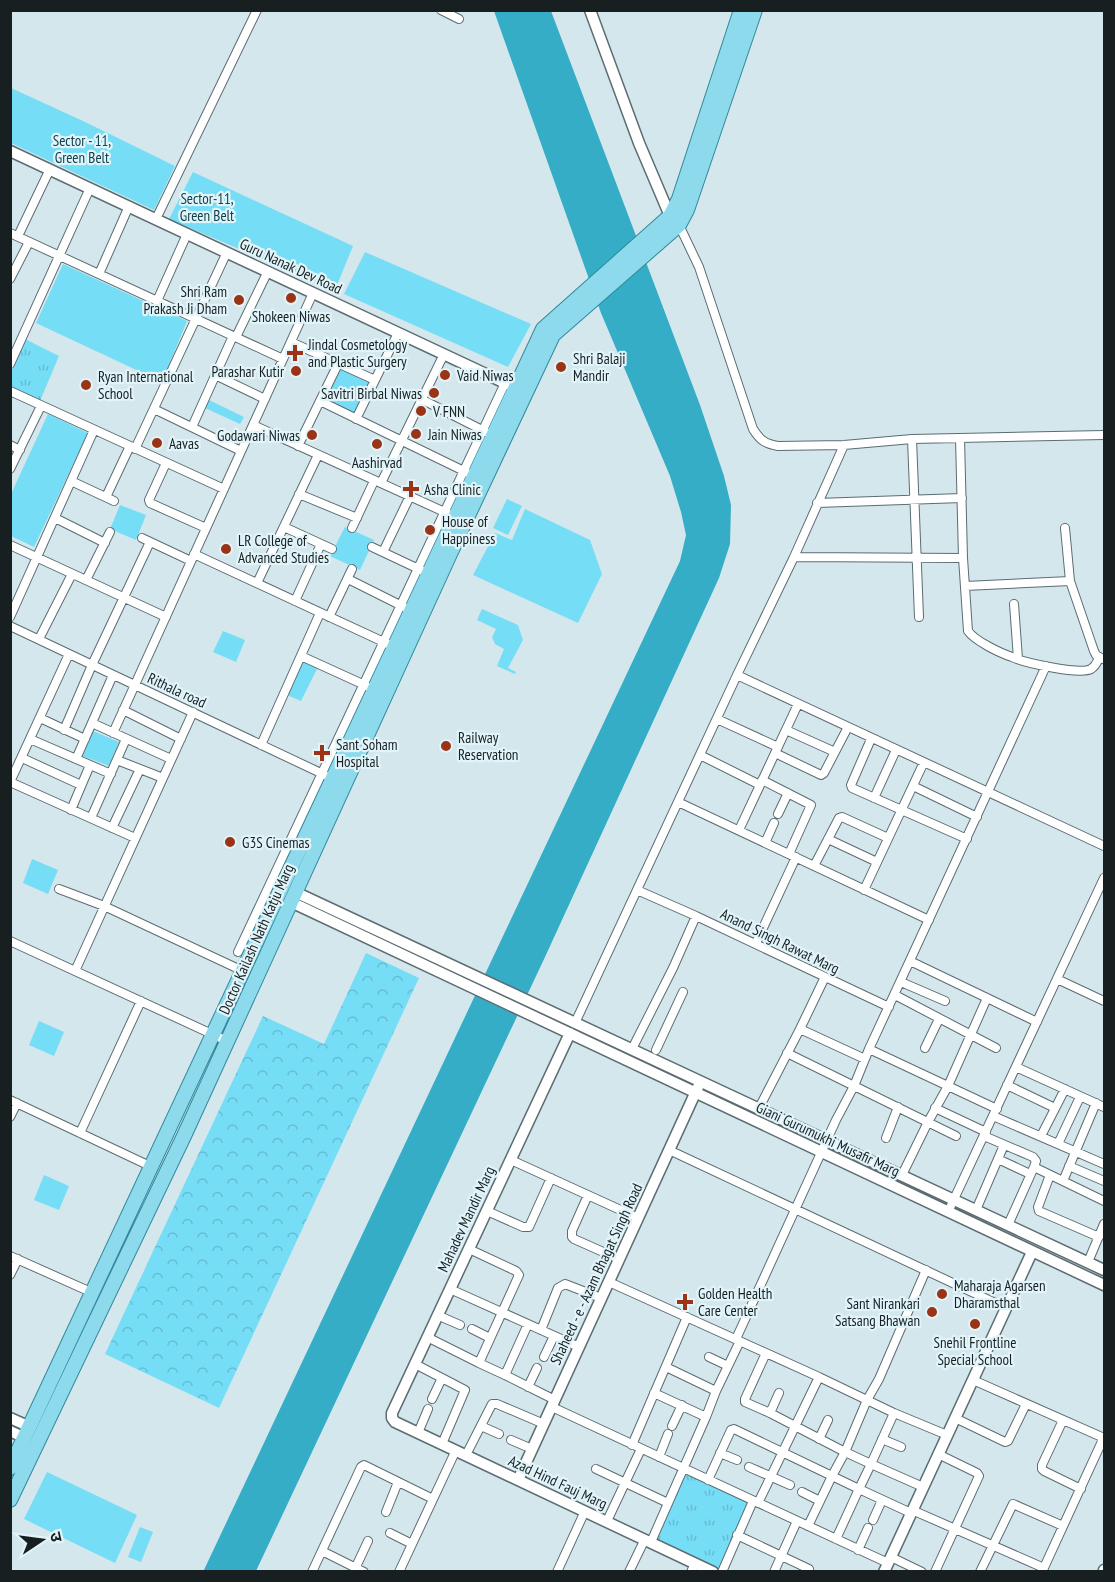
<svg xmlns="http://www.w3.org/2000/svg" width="1115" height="1582" viewBox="0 0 1115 1582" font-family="'PT Sans Narrow','Noto Sans Devanagari',sans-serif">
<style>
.grass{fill:url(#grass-tufts)}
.forest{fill:url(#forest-crowns)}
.park{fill:#76ddf6}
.water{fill:#36adc7}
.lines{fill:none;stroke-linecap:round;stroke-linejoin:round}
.minor-casing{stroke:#5c6c71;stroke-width:10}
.tertiary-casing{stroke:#5c6c71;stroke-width:13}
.primary-casing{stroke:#32889c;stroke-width:16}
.minor{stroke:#fff;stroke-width:8}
.tertiary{stroke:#fff;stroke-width:10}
.primary{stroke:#8cdaeb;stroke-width:14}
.poi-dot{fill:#9b3316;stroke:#e1f4f9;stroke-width:2}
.labels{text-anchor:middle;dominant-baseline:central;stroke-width:4.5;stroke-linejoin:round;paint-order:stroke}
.park-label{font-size:15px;fill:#0f424d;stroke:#e1f4f9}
.street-label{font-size:15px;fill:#181f21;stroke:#e1f4f9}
.poi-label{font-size:15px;fill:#181f21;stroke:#e1f4f9;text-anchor:start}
</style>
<defs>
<pattern id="grass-tufts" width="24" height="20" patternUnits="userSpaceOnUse" patternTransform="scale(1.5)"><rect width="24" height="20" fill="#76ddf6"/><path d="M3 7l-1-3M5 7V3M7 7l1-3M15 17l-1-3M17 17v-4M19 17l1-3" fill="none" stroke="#65bdd3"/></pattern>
<pattern id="forest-crowns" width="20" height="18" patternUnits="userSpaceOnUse" patternTransform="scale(1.5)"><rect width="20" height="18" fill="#76ddf6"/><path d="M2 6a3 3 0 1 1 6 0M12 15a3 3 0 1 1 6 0" fill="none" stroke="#65bdd3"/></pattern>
</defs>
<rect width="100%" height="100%" fill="#d4e7ec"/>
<!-- grass -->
<path class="grass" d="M25,339L59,356L40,401L11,389V372Z
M686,1474L748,1502L719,1568L656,1540Z"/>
<!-- forest -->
<path class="forest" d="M366,953L419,978L219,1408L105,1354L263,1016L324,1044Z"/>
<!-- park -->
<path class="park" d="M11,88L83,121L175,166L154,210L11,143Z
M193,172L353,246L335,290L169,219Z
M365,252L531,324L508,367L344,294Z
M63,264L187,321L162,382L36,323Z
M338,367L371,381L356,415L323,401Z
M209,400L244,417L240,424L205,408Z
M48,414L88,433L34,547L11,536V494Z
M507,499L522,506L508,535L493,528Z
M120,505L146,515L136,540L110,529Z
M525,509L590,540L602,574L578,623L473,575L495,533L512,540Z
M345,527L374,540L360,570L330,556Z
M482,609L518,625L523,640L508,668L516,672L515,674L497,666L504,649L495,644L492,637L496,629L477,620Z
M223,631L245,640L236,662L213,652Z
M304,660L318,667L301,701L287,695Z
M93,731L119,742L109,766L83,756Z
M32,859L58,870L48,894L23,883Z
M39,1021L64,1032L54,1056L29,1045Z
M44,1175L69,1186L59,1210L34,1200Z
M47,1472L137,1515L115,1563L24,1519Z
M140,1527L153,1532L141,1562L128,1557Z"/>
<!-- water -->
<path class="water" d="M494,11H551L700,405L724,476L731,505L730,544L719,578L545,957L256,1571L203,1572L680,561L686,535L681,512L670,476L601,313Z"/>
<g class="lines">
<defs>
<path id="minor" d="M441,10L459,19
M156,219L257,10
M679,225L699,267L753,429C760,440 765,444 778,446L844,445L912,439L1104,435
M10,233L283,359
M18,236L50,169
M99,274L129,206
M10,279L29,242
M157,301L187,234
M236,337L268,271
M291,342L375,380
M10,364L90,188
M215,375L265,399
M10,391L224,489
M421,399L488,433
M320,401L468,473
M154,409L241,451
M356,419L398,333
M253,425L449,514
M192,427L233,336
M960,438L963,558L968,631C975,641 1000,653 1012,657C1025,663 1080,675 1091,669C1096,666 1097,662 1099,658
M912,439L919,617
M10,445L20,450
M298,446L338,364
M135,449L227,252
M166,463L149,500L150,503L206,528
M10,469L41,406
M71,481L114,501
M381,483L444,354
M299,494L357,518
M106,497L130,446
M817,503L962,498
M55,518L105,543
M284,527L332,549
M352,528L374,481
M1065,528L1070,581
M142,538L191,561
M10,545L166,617
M372,547L423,571
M383,552L410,496
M194,554L388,644
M794,557L963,558
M348,579L404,607
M86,580L110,532
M257,583L318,455
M965,586L1070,581L1094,651L1096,655L1103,659
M295,601L321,544
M1014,604L1018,659
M10,617L94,430
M329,617L352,569
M10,626L325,775
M39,639L72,574
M301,656L369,687
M737,675L1104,846
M123,710L181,739
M40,718L85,739
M717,719L778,747
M92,723L171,759
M64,730L92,665L150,542
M786,730L835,752
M113,733L313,293
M30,739L111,774
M871,739L851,785L852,788L967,839
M261,745L320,613
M775,753L821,775L824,773L848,727
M700,755L760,785
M22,758L81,785
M76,759L113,675
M117,760L163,778
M762,780L811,805L789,854
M10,782L69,654
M10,782L135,838
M913,786L977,817
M874,798L896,750
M678,802L929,920
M71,810L90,765
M778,814L788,793
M91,818L126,739
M112,828L140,769
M739,830L798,704
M828,839L877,862
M765,843L774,823
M814,866L839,818L842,817L888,838
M59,889L104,906L243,971
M637,890L696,916
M864,890L924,762
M10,941L227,1041
M756,943L796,857
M238,952L505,383
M910,961L1037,1022
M75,971L193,712
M1057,979L1104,1001
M901,982L945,1001
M895,995L996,1048
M575,1023L737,675L794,557L844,445
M800,1029L865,1059
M925,1048L939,1019
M632,1049L673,968L696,916L889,1007
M869,1049L997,1109
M656,1050L683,992
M787,1053L956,1136
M1016,1067L1104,1107
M1007,1085L1055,1108
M10,1100L152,1167
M759,1108L800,1029L825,977
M935,1108L986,1132
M993,1116L1104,1164
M10,1117L17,1103
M80,1133L141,1001
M984,1136L1033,1157L1036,1161L1034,1167
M1041,1136L1065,1089
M886,1138L898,1107
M1058,1144L1080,1097
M669,1150L1006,1308
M998,1159L1030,1174
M511,1160L638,1218
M1069,1166L1104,1181
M902,1175L928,1122L948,1086L987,998
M1050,1175L1038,1207L1039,1211L1099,1237
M1063,1181L1096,1103
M588,1195L572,1231V1237L574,1239L619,1259
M976,1210L1004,1145
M487,1211L523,1227H529L551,1178
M948,1212L1104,878
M1008,1225L1034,1167L1104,1201
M10,1256L93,1293
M1088,1262L1104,1224
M10,1275L18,1259
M609,1282L819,1377L894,1413L947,1435
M450,1289L579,1347
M437,1315L460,1325
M528,1324L505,1375L555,1400
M472,1329L490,1338
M541,1330L558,1288L565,1284L601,1298
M427,1337L479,1363L519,1275L516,1271L469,1249
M736,1339L836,1120L854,1086L869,1049L1046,666
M766,1353L745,1399V1402L770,1413L845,1452L867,1400L879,1379L926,1270
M544,1357L554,1336
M709,1357L728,1366
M479,1363L505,1375
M415,1364L465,1390L442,1444
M666,1367L716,1391L740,1341
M973,1380L1104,1438
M528,1387L537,1368
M432,1399L442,1378
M552,1407L888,1563
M770,1413L779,1393
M894,1413L871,1464L923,1487
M706,1417L716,1391
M955,1418L1005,1442L1008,1441L1026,1404
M1063,1420L1042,1465V1469L1044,1471L1081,1489
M481,1426L499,1434
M672,1426L682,1405
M418,1433L428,1409
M819,1439L828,1420
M882,1439L901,1447
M511,1440L532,1449
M632,1445L687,1317
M845,1452L871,1464L859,1489L832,1476Z
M720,1453L737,1460
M466,1455L492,1404H497L544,1424
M659,1457L668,1434
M749,1467L790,1485
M596,1469L668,1503
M708,1480L731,1430L734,1429L832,1476L808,1526
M802,1492L820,1501
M758,1503L819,1377
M912,1510L1044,1568
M386,1512L398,1482
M873,1520L882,1500
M607,1521L641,1449
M390,1533L412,1544
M737,1535L809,1569
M836,1539L859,1489L911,1513
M651,1542L706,1417L654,1393
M858,1550L868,1528
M322,1551L364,1572
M891,1557L922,1572
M354,1571L368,1541
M312,1572L361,1467L364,1465L433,1499
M399,1572L456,1450
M557,1572L585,1511
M629,1572L645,1539
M691,1572L695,1563
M722,1572L753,1501
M774,1572L797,1521
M935,1572L979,1476L977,1473L938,1454
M980,1572L1013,1504L1063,1526
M1042,1572L1104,1437"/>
<path id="tertiary" d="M590,10L639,143L670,216L673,219
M10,151L520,390
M295,892L1104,1270
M291,902L1104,1285
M570,1033L392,1413V1418L395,1422L713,1572
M10,1418L30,1427
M10,1431L25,1438
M518,1480L698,1087
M884,1572L1032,1252
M1104,1572V1570"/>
<path id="primary" d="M10,1468L543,329L670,216L679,199L741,10
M10,1500L184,1136L449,556L553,335L679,225L687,210L755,10"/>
</defs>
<!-- minor casing -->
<use href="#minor" class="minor-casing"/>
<!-- tertiary casing -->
<use href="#tertiary" class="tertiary-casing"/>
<!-- primary casing -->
<use href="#primary" class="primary-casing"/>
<!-- minor -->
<use href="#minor" class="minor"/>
<!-- tertiary -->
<use href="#tertiary" class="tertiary"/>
<!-- primary -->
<use href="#primary" class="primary"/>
</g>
<!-- markers -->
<g class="poi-dot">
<circle cx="291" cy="298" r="6"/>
<circle cx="239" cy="300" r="6"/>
<path d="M292 344h6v6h6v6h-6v6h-6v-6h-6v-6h6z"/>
<circle cx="561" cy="367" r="6"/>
<circle cx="296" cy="371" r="6"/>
<circle cx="445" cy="375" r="6"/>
<circle cx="86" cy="385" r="6"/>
<circle cx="434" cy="393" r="6"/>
<circle cx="421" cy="411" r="6"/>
<circle cx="416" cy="434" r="6"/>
<circle cx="312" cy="435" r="6"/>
<circle cx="157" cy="443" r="6"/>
<circle cx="377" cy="444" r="6"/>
<path d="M408 480h6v6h6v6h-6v6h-6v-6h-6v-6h6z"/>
<circle cx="430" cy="530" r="6"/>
<circle cx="226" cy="549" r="6"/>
<circle cx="446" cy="746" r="6"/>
<path d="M319 744h6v6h6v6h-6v6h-6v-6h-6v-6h6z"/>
<circle cx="230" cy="842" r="6"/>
<circle cx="942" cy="1294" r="6"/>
<path d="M682 1293h6v6h6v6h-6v6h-6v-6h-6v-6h6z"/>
<circle cx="932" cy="1312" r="6"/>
<circle cx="975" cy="1324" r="6"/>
</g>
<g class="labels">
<!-- park labels -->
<g class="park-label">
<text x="82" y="140">Sector - 11,<tspan x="82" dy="17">Green Belt</tspan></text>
<text x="207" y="198">Sector-11,<tspan x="207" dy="17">Green Belt</tspan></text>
</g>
<!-- street labels -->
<g class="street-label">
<text transform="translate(291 266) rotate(25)">Guru Nanak Dev Road</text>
<text transform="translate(177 690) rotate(25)">Rithala road</text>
<text transform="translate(256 939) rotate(-66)">Doctor Kailash Nath Katju Marg</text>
<text transform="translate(780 941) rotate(26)">Anand Singh Rawat Marg</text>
<text transform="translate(828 1139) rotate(25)">Giani Gurumukhi Musafir Marg</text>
<text transform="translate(466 1219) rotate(-65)">Mahadev Mandir Marg</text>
<text transform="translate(596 1274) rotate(-65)">Shaheed - e - Azam Bhagat Singh Road</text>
<text transform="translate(558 1482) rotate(25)">Azad Hind Fauj Marg</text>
</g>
<!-- poi labels -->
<g class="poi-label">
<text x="227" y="291" text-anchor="end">Shri Ram<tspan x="227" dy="17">Prakash Ji Dham</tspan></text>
<text x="291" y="316" text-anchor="middle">Shokeen Niwas</text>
<text x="308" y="344">Jindal Cosmetology<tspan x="308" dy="17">and Plastic Surgery</tspan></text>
<text x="573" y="358">Shri Balaji<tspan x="573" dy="17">Mandir</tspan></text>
<text x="284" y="371" text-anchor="end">Parashar Kutir</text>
<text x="457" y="375">Vaid Niwas</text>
<text x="98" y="376">Ryan International<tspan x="98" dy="17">School</tspan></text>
<text x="422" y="393" text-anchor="end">Savitri Birbal Niwas</text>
<text x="433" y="411">V FNN</text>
<text x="428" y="434">Jain Niwas</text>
<text x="300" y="435" text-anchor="end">Godawari Niwas</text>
<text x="169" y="443">Aavas</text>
<text x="377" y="462" text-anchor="middle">Aashirvad</text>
<text x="424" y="489">Asha Clinic</text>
<text x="442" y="521">House of<tspan x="442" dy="17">Happiness</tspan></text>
<text x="238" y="540">LR College of<tspan x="238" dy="17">Advanced Studies</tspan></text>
<text x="458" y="737">Railway<tspan x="458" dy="17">Reservation</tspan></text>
<text x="336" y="744">Sant Soham<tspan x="336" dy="17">Hospital</tspan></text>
<text x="242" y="842">G3S Cinemas</text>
<text x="954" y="1285">Maharaja Agarsen<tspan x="954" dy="17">Dharamsthal</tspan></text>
<text x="698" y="1293">Golden Health<tspan x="698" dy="17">Care Center</tspan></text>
<text x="920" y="1303" text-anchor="end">Sant Nirankari<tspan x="920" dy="17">Satsang Bhawan</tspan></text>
<text x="975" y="1342" text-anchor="middle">Snehil Frontline<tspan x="975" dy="17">Special School</tspan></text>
</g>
</g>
<!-- border -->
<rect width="1115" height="1582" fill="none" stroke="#181f21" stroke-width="24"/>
<!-- north arrow -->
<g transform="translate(42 1540) rotate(77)" stroke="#e1f4f9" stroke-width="4.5" paint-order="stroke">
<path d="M0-4.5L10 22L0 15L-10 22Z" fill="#181f21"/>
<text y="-9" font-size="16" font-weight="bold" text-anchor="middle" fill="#181f21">उ</text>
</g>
</svg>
